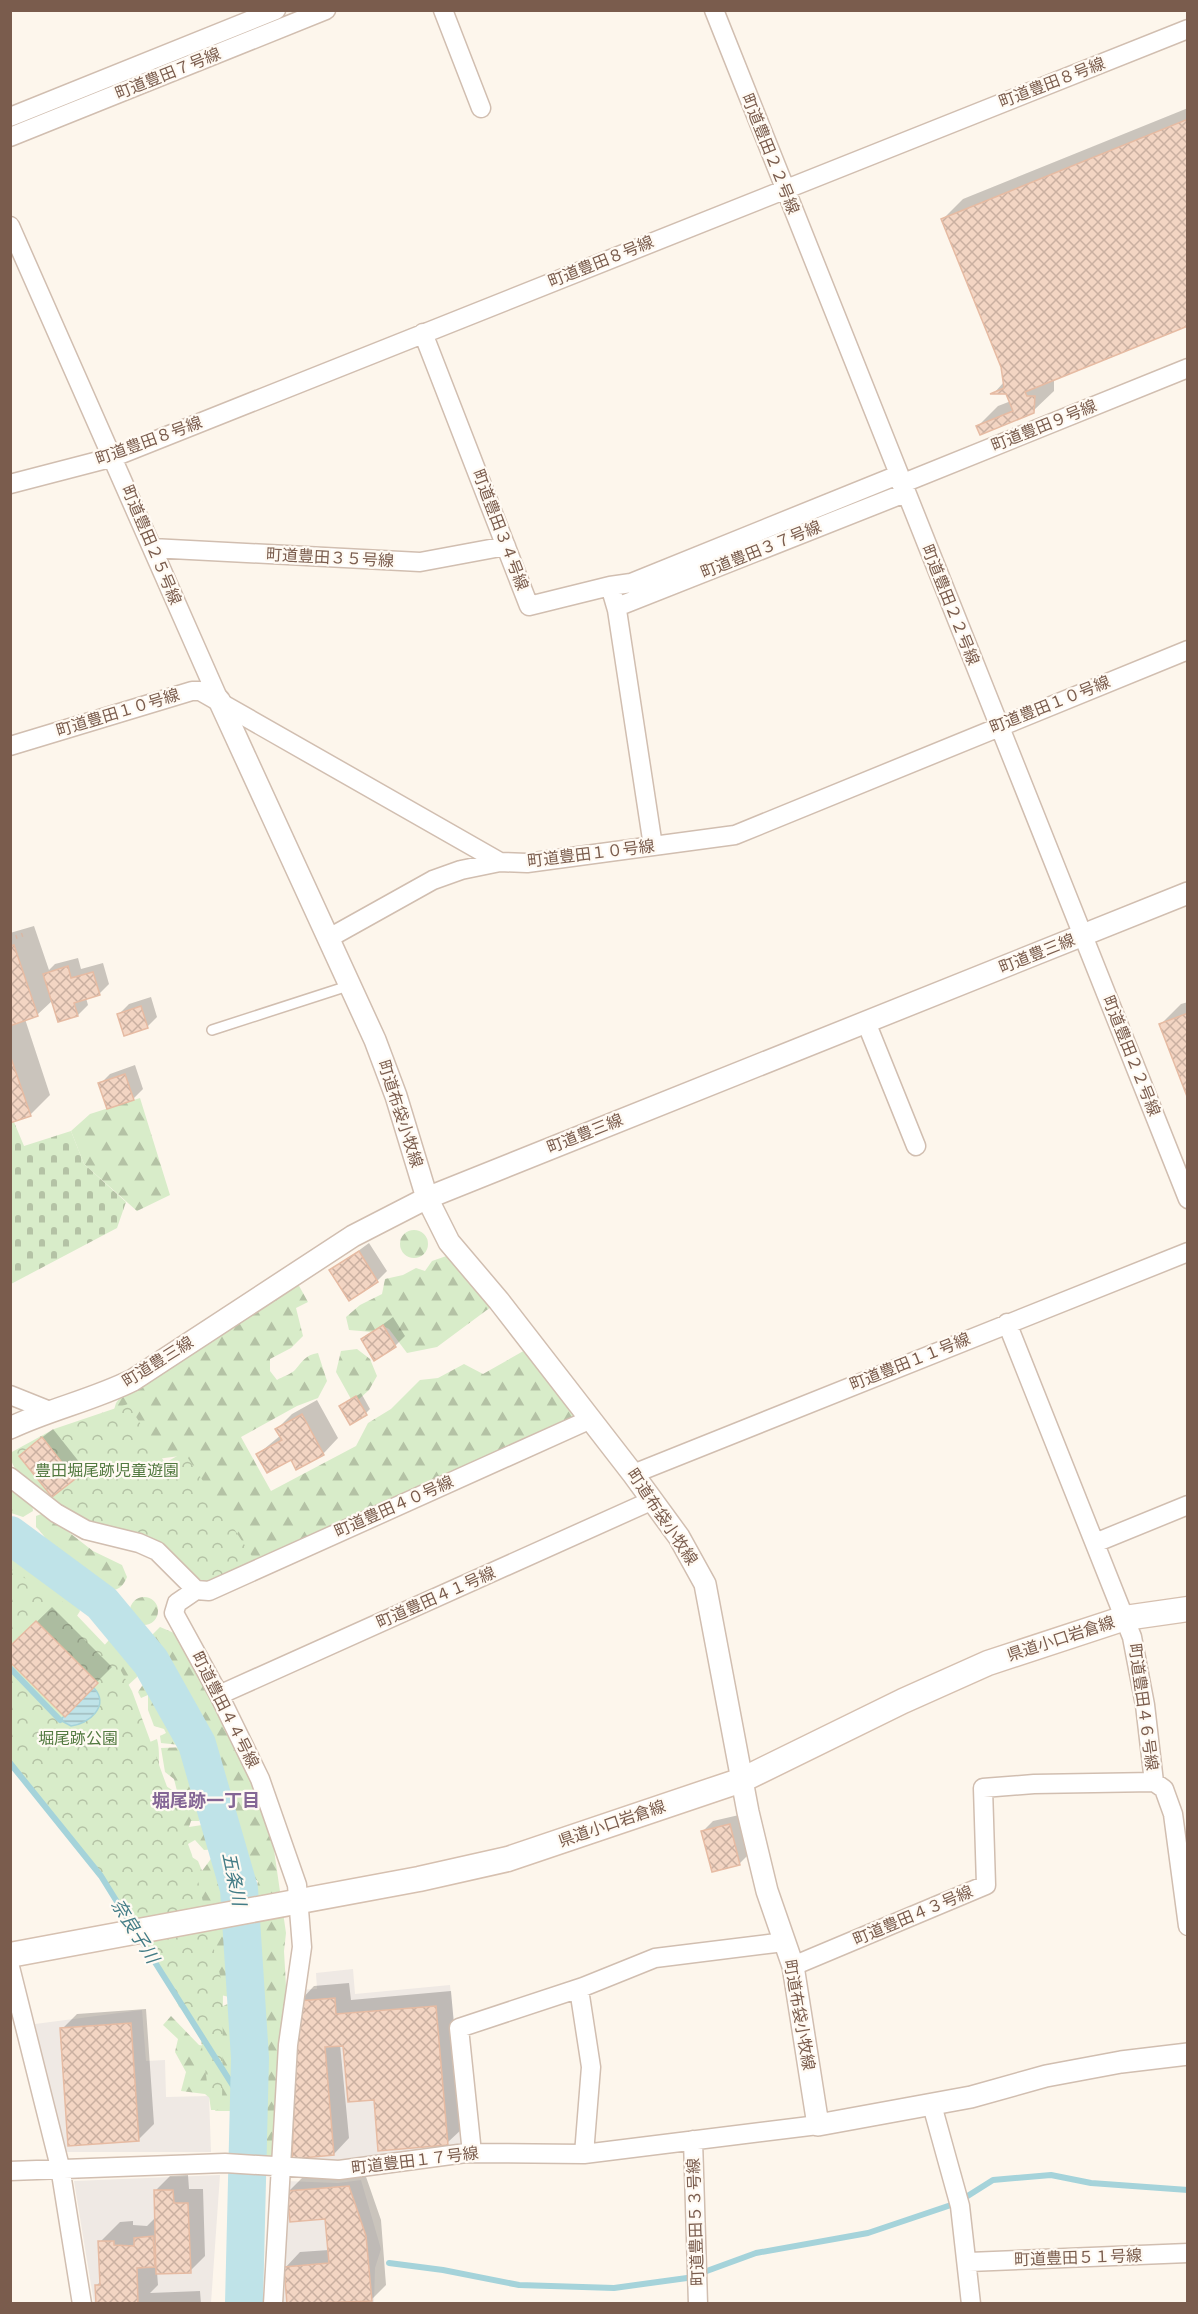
<svg xmlns="http://www.w3.org/2000/svg" width="1198" height="2314" viewBox="0 0 1198 2314" font-family="'Varela Round','Noto Sans JP',sans-serif">
<style>
.industrial{fill:#efe9e4}
.forest{fill:url(#forest-firs)}
.cemetery{fill:url(#cemetery-stones)}
.park{fill:url(#park-crowns)}
.water{fill:url(#water-rules);stroke:#a5d3da;stroke-width:1.5}
.shadow{fill:#0003}
.lines{fill:none;stroke-linecap:round;stroke-linejoin:round}
.stream{stroke:#a5d3da;stroke-width:6}
.river{stroke:#bfe3e8;stroke-width:38}
.building{fill:url(#building-cross-hatch);stroke:#e6bba3;stroke-width:1.5}
.service-casing{stroke:#d1beb0;stroke-width:12}
.minor-casing{stroke:#d1beb0;stroke-width:21}
.tertiary-casing{stroke:#d1beb0;stroke-width:24}
.secondary-casing{stroke:#d6c0b0;stroke-width:27}
.path{stroke:#d9b8a5;stroke-width:4;stroke-dasharray:1.5 4.5;stroke-linecap:butt}
.service{stroke:#fff;stroke-width:9}
.minor{stroke:#fff;stroke-width:18}
.tertiary{stroke:#fff;stroke-width:21}
.secondary{stroke:#fff;stroke-width:24}
.labels{text-anchor:middle;dominant-baseline:central;stroke-width:4.5;stroke-linejoin:round;paint-order:stroke}
.street-label{font-size:16px;fill:#7a5c4d;stroke:#fffaf3}
.park-label{font-size:16px;fill:#537a41;stroke:#fffaf3}
.neighbourhood-label{font-size:18px;font-weight:bold;fill:#846695;stroke:#fffaf3}
.water-label{font-size:18px;font-style:italic;fill:#437c86;stroke:#fffaf3}
</style>
<defs>
<pattern id="forest-firs" width="22" height="20" patternUnits="userSpaceOnUse" patternTransform="scale(1.5)"><rect width="22" height="20" fill="#d8ecc9"/><path d="M5 1l3.5 6h-7zM16 11l3.5 6h-7z" fill="#b4c2a5"/></pattern>
<pattern id="cemetery-stones" width="16" height="16" patternUnits="userSpaceOnUse" patternTransform="scale(1.5)"><rect width="16" height="16" fill="#d8ecc9"/><path d="M2 7V4a2 2 0 0 1 4 0v3zM10 15v-3a2 2 0 0 1 4 0v3z" fill="#b4c2a5"/></pattern>
<pattern id="park-crowns" width="20" height="18" patternUnits="userSpaceOnUse" patternTransform="scale(1.5)"><rect width="20" height="18" fill="#d8ecc9"/><path d="M2 6a3 3 0 1 1 6 0M12 15a3 3 0 1 1 6 0" fill="none" stroke="#b4c2a5"/></pattern>
<pattern id="water-rules" width="6" height="5" patternUnits="userSpaceOnUse" patternTransform="scale(1.5)"><rect width="6" height="5" fill="#bfe3e8"/><path d="M0 2.5h6" fill="none" stroke="#a0bbbe"/></pattern>
<pattern id="building-cross-hatch" width="8" height="8" patternUnits="userSpaceOnUse" patternTransform="scale(1.5)"><rect width="8" height="8" fill="#f3d5c3"/><path d="M0 0l8 8M0 8l8-8" fill="none" stroke="#cab0a1"/></pattern>
</defs>
<rect width="100%" height="100%" fill="#fdf6ec"/>
<!-- industrial -->
<path class="industrial" d="M353,1969L355,1994L450,1985L468,2145L343,2163L288,2161L296,1990L317,1989L316,1973Z
M142,2010L146,2061L165,2060L166,2097L209,2096L211,2152H64L35,2024Z
M220,2175L211,2303H94L74,2181Z
M361,2180L381,2249L375,2268L374,2303L280,2304L286,2181L338,2183Z"/>
<!-- forest -->
<path class="forest" d="M140,1098L170,1195L137,1211L84,1164L71,1131L90,1114Z
M400 1244a14 14 0 1 1 28 0a14 14 0 1 1-28 0Z
M458,1252L499,1301L437,1347L407,1353L389,1329L383,1326L372,1332L349,1330L346,1317L360,1305L382,1294L385,1279L403,1275L416,1268L425,1271L432,1261Z
M293,1275L308,1302L296,1308L303,1336L291,1348L270,1359V1371L277,1380C282,1377 291,1374 295,1370C303,1361 305,1355 318,1353L327,1381L318,1398L297,1406L241,1437L271,1491L356,1446L368,1423L391,1409L420,1380L438,1378L464,1364L483,1374L534,1345L591,1419L251,1572L180,1456L149,1460L111,1420L116,1403L133,1380Z
M357,1349L370,1359L377,1376L369,1390L358,1400L356,1396L351,1399L336,1372L341,1351Z
M10,1486L32,1502L33,1511L23,1517L11,1513Z
M44,1513L93,1551L122,1565L127,1577C113,1611 83,1568 69,1557H60C49,1547 46,1536 36,1527V1516Z
M10,1547L22,1557L32,1558L53,1572L56,1583L72,1588L80,1611L72,1624L11,1585Z
M130 1611a14 14 0 1 1 28 0a14 14 0 1 1-28 0Z
M160,1627L186,1638L262,1800L266,1825L273,1843L286,1933L284,1951L286,1986L273,2157L263,2159L249,2150L252,2133L243,2113L253,2084L246,2063L244,2037L253,2011L252,1955L260,1939L250,1916L258,1881L250,1876L239,1854L245,1848L221,1804L220,1788L213,1785L207,1749L200,1739L196,1716L186,1713L187,1698C173,1691 169,1680 171,1665L163,1667L149,1646L152,1635Z
M115,1633L136,1650L147,1652L156,1663L155,1674L166,1680L173,1731L183,1732L180,1745L161,1743L160,1736L166,1733L164,1729L154,1726L148,1710V1695L141,1698L138,1692L144,1683L151,1684V1676L141,1670L137,1677L125,1688L102,1648Z
M157,1739C161,1754 157,1766 160,1782L172,1790L169,1801L181,1807L174,1779L165,1772L161,1748L188,1747L199,1768L211,1810L203,1811L199,1821H191L189,1827L202,1825L210,1815L224,1821L227,1829L221,1836L218,1849L204,1850L195,1840L181,1848L138,1747Z
M181,1850L198,1861L202,1871L213,1856L223,1854C233,1876 241,1890 224,1911L194,1904Z
M193,1923L238,1925C248,1954 250,1970 233,1998L213,1993L198,2018L179,2007L166,1977Z
M232,2002L241,2019L243,2058L238,2063L245,2079L237,2111H215L218,2105L205,2094L181,2091L186,2072L175,2052L178,2039L163,2025L171,2016L199,2045L214,2048L212,2011Z"/>
<!-- cemetery -->
<path class="cemetery" d="M14,1122L24,1146L71,1131L84,1164L126,1202L117,1228L11,1284L10,1123Z"/>
<!-- park -->
<path class="park" d="M128,1404L165,1463L184,1452L255,1561C244,1566 219,1582 209,1582C189,1581 176,1551 160,1542C136,1528 109,1531 85,1521C60,1510 11,1482 10,1453L54,1429Z
M10,1569L66,1604L109,1649L132,1691L192,1855L223,1988L222,2110H211L200,2033L101,1876L11,1763Z"/>
<!-- water -->
<path class="water" d="M94,1688C110,1706 89,1724 71,1726L60,1720Z"/>
<!-- shadow -->
<path class="shadow" d="M1188,108V324L1054,379V391L1033,411L978,426L998,406L1011,401L1007,393H994L1004,382L1003,367L943,219L963,199Z
M34,926L49,970L55,964L78,958L81,969L103,963L109,984L99,994L86,998L88,1005L78,1015L59,1020L53,1000L37,1015L25,1019L50,1095L30,1115L10,1121V933Z
M151,997L157,1017L147,1027L119,1014L129,1004Z
M1188,1002V1095L1161,1024L1181,1004Z
M135,1065L143,1089L133,1099L100,1084L110,1074Z
M369,1243L387,1271L377,1281L331,1271Z
M393,1317L405,1336L395,1346L363,1339Z
M361,1393L370,1409L366,1413L340,1407Z
M317,1400L338,1438L323,1454L292,1458L258,1454L281,1435L277,1429L292,1414Z
M53,1429L84,1468L52,1495L31,1446Z
M52,1607L112,1667L65,1714L10,1648Z
M739,1815L749,1854L739,1864L703,1831L713,1821Z
M349,1983L351,2000L451,1991L463,2128L447,2143L375,2098L345,2044H340L349,2138L334,2154L299,2002L314,1986Z
M146,2009L154,2124L138,2140L62,2029L77,2014Z
M364,2171L381,2220L386,2285L371,2300L341,2304H288L285,2268L300,2252L329,2250L326,2218L289,2191L304,2176Z
M188,2175L189,2189H203L205,2256L190,2271L157,2272L158,2285L150,2293L200,2291L201,2304H97L96,2286L101,2281L100,2242L120,2222L133,2221V2225L147,2226L156,2217L155,2191L170,2176Z"/>
<g class="lines">
<!-- stream -->
<path class="stream" d="M10,1668L60,1720
M10,1763L101,1876L132,1926
M139,1937L247,2108
M966,2197L993,2180L1051,2175L1091,2183L1188,2190
M389,2263L443,2270L519,2285L614,2288L687,2278
M704,2272L756,2253L868,2233L951,2205"/>
<!-- river -->
<path class="river" d="M10,1535L102,1603L151,1662L197,1744L239,1889L250,2058L244,2304"/>
</g>
<!-- building -->
<path class="building" d="M1188,119V326L1025,392L1027,396H1035L1034,413L980,435L976,426L1013,411L1006,394H990L1004,388L1001,367L941,219Z
M14,945L38,1016L10,1026V946Z
M68,966L71,978L93,972L100,995L74,1003L78,1016L58,1022L43,974Z
M141,1006L148,1028L124,1036L117,1014Z
M1188,1013V1099L1159,1024Z
M10,1055L31,1116L10,1123Z
M125,1074L134,1100L107,1109L98,1083Z
M359,1251L378,1282L349,1301L329,1270Z
M383,1325L396,1347L374,1361L361,1339Z
M356,1396L367,1415L350,1425L339,1406Z
M302,1414L324,1455L296,1470L291,1460L267,1473L256,1454L282,1440L275,1429Z
M42,1437L75,1479L52,1497L19,1456Z
M36,1621L98,1683L65,1717L10,1662V1646Z
M730,1824L740,1865L712,1872L701,1831Z
M335,1998L336,2014L436,2006L448,2145L378,2151L374,2100L348,2102L343,2046L325,2047L334,2155L292,2159L298,2001Z
M131,2023L139,2141L68,2146L60,2028Z
M349,2186L366,2236L372,2301L287,2304L284,2267L329,2263L325,2219L290,2222L287,2191Z
M154,2190H173L174,2203H188L191,2273L156,2274Z
M153,2236L155,2267L137,2268L138,2304H96L95,2285H100L98,2241H114V2245L134,2246V2238Z"/>
<g class="lines">
<defs>
<path id="service" d="M212,1030L351,985"/>
<path id="minor" d="M443,10L481,108
M714,10L1188,1199
M10,117L276,10
M10,137L326,10
M10,226L219,700
M423,333L529,606L610,586L617,610L653,846
M10,484L114,457L1188,29
M901,484L1188,368
M152,548L420,562L506,546
M610,586L631,583L898,475
M617,607L905,493
M10,746L192,691H200L500,862L527,863L735,835L1188,650
M329,938L433,880L461,870L500,862
M866,1022L916,1146
M1007,1323L1132,1637L1145,1705L1154,1782L1164,1789L1173,1814L1188,1926
M10,1395L50,1411
M633,1474L1188,1252
M10,1477L56,1513L86,1530L139,1543L157,1551L196,1590L177,1603L174,1613L219,1695L260,1779L297,1885L302,1947L288,2045L273,2304
M1095,1543L1188,1505
M196,1590L209,1591L591,1419
M219,1695L653,1500
M793,1966L986,1885L983,1788L1034,1784L1154,1782
M10,1967L60,2167L82,2304
M579,1989L591,2067L584,2154
M932,2105L960,2206L971,2304
M693,2140L698,2304
M472,2153L459,2028L583,1987L655,1958L784,1942
M10,2171L225,2163L339,2170L466,2153L584,2154L818,2125
M969,2262L1188,2253"/>
<path id="tertiary" d="M219,700L375,1040L396,1096L427,1198L449,1242L499,1301L633,1474L679,1537L705,1584L748,1812L767,1891L793,1966L818,2125L971,2097L1046,2076L1121,2062L1188,2054
M10,1428C50,1409 93,1400 133,1380L353,1236L427,1198L1188,893"/>
<path id="secondary" d="M10,1955L419,1879L508,1859L742,1780L903,1701L988,1663L1125,1618L1188,1609"/>
</defs>
<!-- service casing -->
<use href="#service" class="service-casing"/>
<!-- minor casing -->
<use href="#minor" class="minor-casing"/>
<!-- tertiary casing -->
<use href="#tertiary" class="tertiary-casing"/>
<!-- secondary casing -->
<use href="#secondary" class="secondary-casing"/>
<!-- path -->
<path class="path" d="M10,939L25,934"/>
<!-- service -->
<use href="#service" class="service"/>
<!-- minor -->
<use href="#minor" class="minor"/>
<!-- tertiary -->
<use href="#tertiary" class="tertiary"/>
<!-- secondary -->
<use href="#secondary" class="secondary"/>
</g>
<g class="labels">
<!-- street labels -->
<g class="street-label">
<text transform="translate(168 74) rotate(-22)">町道豊田７号線</text>
<text transform="translate(1052 83) rotate(-21)">町道豊田８号線</text>
<text transform="translate(770 154) rotate(68)">町道豊田２２号線</text>
<text transform="translate(601 262) rotate(-22)">町道豊田８号線</text>
<text transform="translate(1044 426) rotate(-22)">町道豊田９号線</text>
<text transform="translate(149 441) rotate(-20)">町道豊田８号線</text>
<text transform="translate(500 530) rotate(69)">町道豊田３４号線</text>
<text transform="translate(151 545) rotate(67)">町道豊田２５号線</text>
<text transform="translate(761 550) rotate(-22)">町道豊田３７号線</text>
<text transform="translate(330 558) rotate(3)">町道豊田３５号線</text>
<text transform="translate(950 605) rotate(68)">町道豊田２２号線</text>
<text transform="translate(1050 705) rotate(-22)">町道豊田１０号線</text>
<text transform="translate(118 713) rotate(-17)">町道豊田１０号線</text>
<text transform="translate(591 854) rotate(-7)">町道豊田１０号線</text>
<text transform="translate(1037 954) rotate(-22)">町道豊三線</text>
<text transform="translate(1131 1056) rotate(68)">町道豊田２２号線</text>
<text transform="translate(400 1114) rotate(72)">町道布袋小牧線</text>
<text transform="translate(585 1134) rotate(-22)">町道豊三線</text>
<text transform="translate(158 1362) rotate(-32)">町道豊三線</text>
<text transform="translate(910 1362) rotate(-22)">町道豊田１１号線</text>
<text transform="translate(394 1507) rotate(-24)">町道豊田４０号線</text>
<text transform="translate(662 1517) rotate(56)">町道布袋小牧線</text>
<text transform="translate(436 1598) rotate(-24)">町道豊田４１号線</text>
<text transform="translate(1061 1639) rotate(-18)">県道小口岩倉線</text>
<text transform="translate(1143 1707) rotate(82)">町道豊田４６号線</text>
<text transform="translate(225 1710) rotate(63)">町道豊田４４号線</text>
<text transform="translate(612 1824) rotate(-19)">県道小口岩倉線</text>
<text transform="translate(913 1916) rotate(-23)">町道豊田４３号線</text>
<text transform="translate(799 2015) rotate(80)">町道布袋小牧線</text>
<text transform="translate(415 2161) rotate(-7)">町道豊田１７号線</text>
<text transform="translate(696 2222) rotate(-92)">町道豊田５３号線</text>
<text transform="translate(1078 2258) rotate(-2)">町道豊田５１号線</text>
</g>
<!-- park labels -->
<g class="park-label">
<text x="107" y="1471">豊田堀尾跡児童遊園</text>
<text x="78" y="1739">堀尾跡公園</text>
</g>
<!-- neighbourhood labels -->
<g class="neighbourhood-label">
<text x="206" y="1801">堀尾跡一丁目</text>
</g>
<!-- water labels -->
<g class="water-label">
<text transform="translate(234 1879) rotate(78)">五条川</text>
<text transform="translate(135 1931) rotate(58)">奈良子川</text>
</g>
</g>
<!-- border -->
<rect width="1198" height="2314" fill="none" stroke="#7a5c4d" stroke-width="24"/>
</svg>
